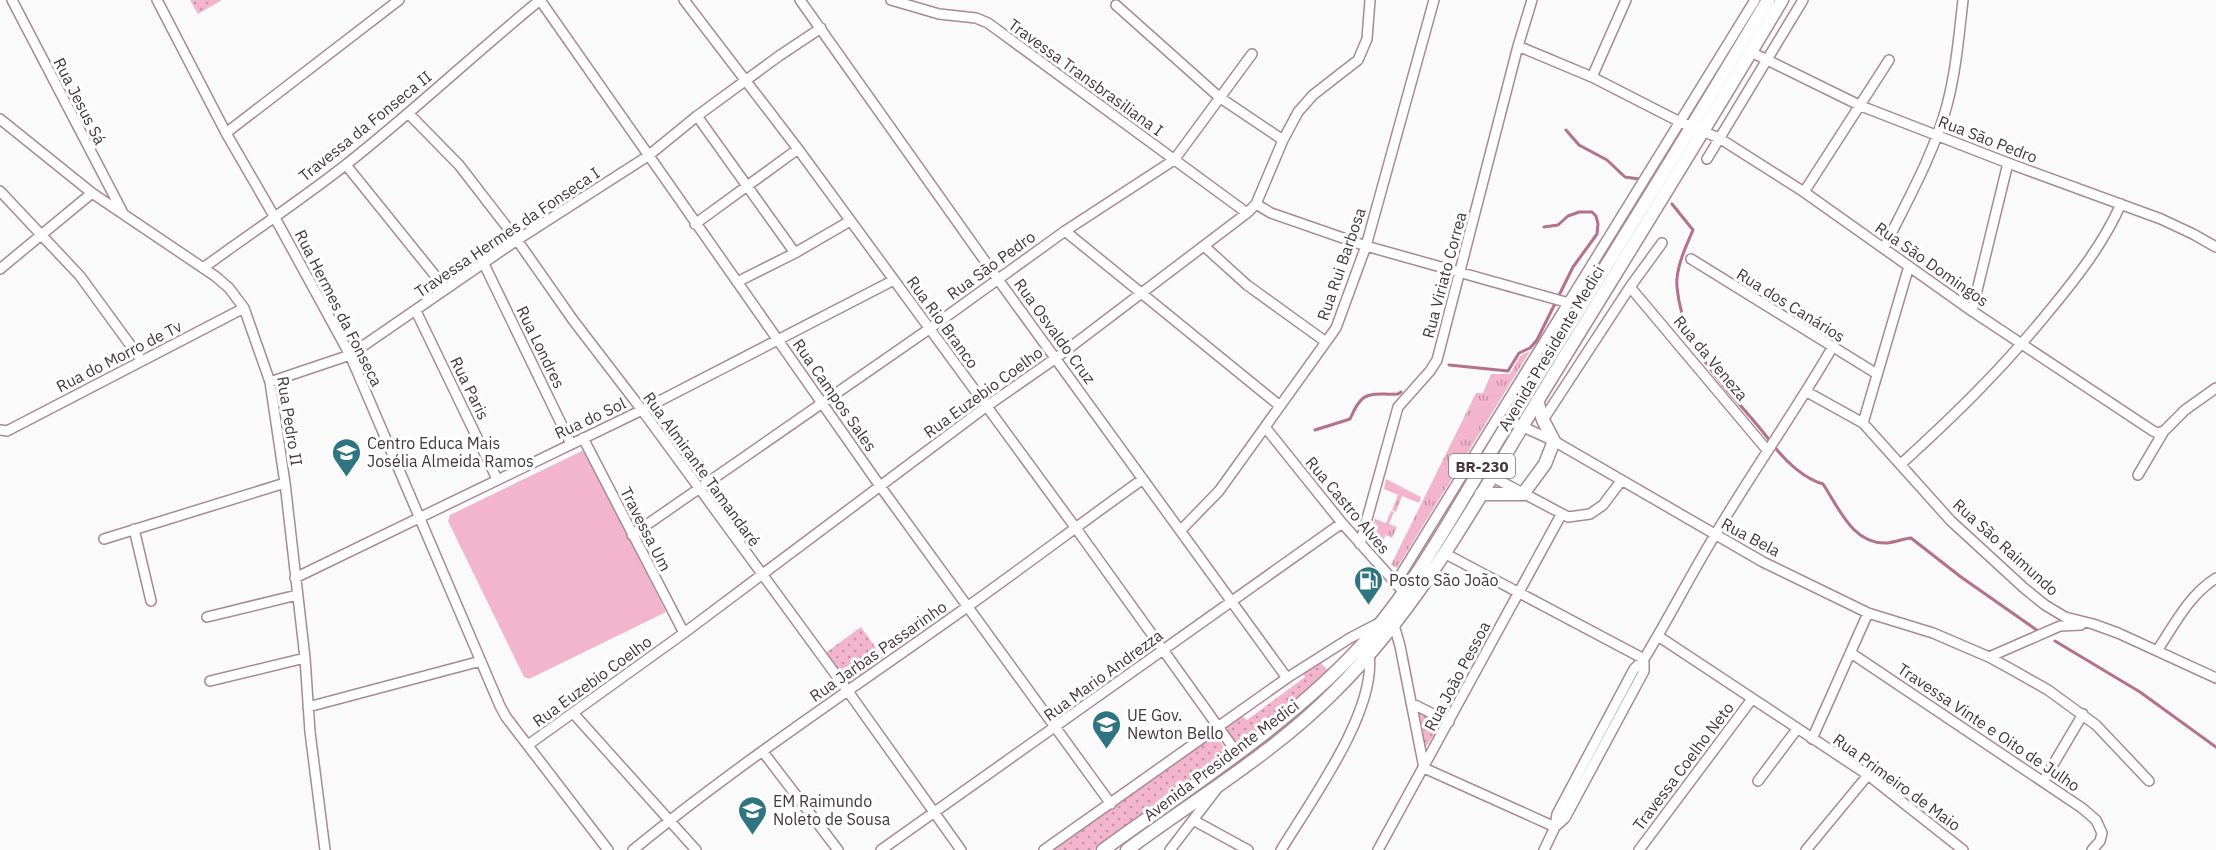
<svg xmlns="http://www.w3.org/2000/svg" width="2216" height="850" viewBox="0 0 2216 850" font-family="'IBM Plex Sans',sans-serif">
<style>
.grass{fill:url(#grass-tufts)}
.park{fill:url(#park-dots)}
.pitch{fill:#f2b5cb}
.lines{fill:none;stroke-linecap:round;stroke-linejoin:round}
.stream{stroke:#b4718b;stroke-width:3}
.minor-casing{stroke:#a98995;stroke-width:12}
.major-casing{stroke:#a98995;stroke-width:15}
.minor{stroke:#fff;stroke-width:9}
.major{stroke:#fff;stroke-width:12}
.labels{text-anchor:middle;dominant-baseline:central;stroke-width:6;stroke-linejoin:round;paint-order:stroke}
.shield{fill:#fff;stroke:#7d7376;stroke-width:1.5}
.shield-label{font-size:15px;font-weight:bold;fill:#45373c}
.street-label{font-size:16px;fill:#45373c;stroke:#fff}
.poi-label{font-size:16px;fill:#45373c;stroke:#fff;text-anchor:start}
</style>
<defs>
<pattern id="grass-tufts" width="24" height="20" patternUnits="userSpaceOnUse" patternTransform="scale(1.5)"><rect width="24" height="20" fill="#f2b5cb"/><path d="M3 7l-1-3M5 7V3M7 7l1-3M15 17l-1-3M17 17v-4M19 17l1-3" fill="none" stroke="#c694a6"/></pattern>
<pattern id="park-dots" width="8" height="8" patternUnits="userSpaceOnUse" patternTransform="scale(1.5)"><rect width="8" height="8" fill="#f2b5cb"/><path d="M2 2h.1M6 6h.1" fill="none" stroke="#c694a6" stroke-width="1.8" stroke-linecap="round"/></pattern>
</defs>
<rect width="100%" height="100%" fill="#fafafa"/>
<!-- grass -->
<path class="grass" d="M1530,351L1397,568L1391,565L1476,393H1483L1491,374H1510L1520,356Z
M1386,479L1421,497L1419,503L1402,496L1396,512L1392,510L1398,495L1384,489Z
M1391,511L1394,512L1389,524L1397,527L1392,538L1386,535L1382,543L1374,538L1370,540L1375,519L1386,523Z"/>
<!-- park -->
<path class="park" d="M190,0H222L198,14Z
M861,627L883,658L847,685L824,654Z
M1319,661L1330,672L1244,744L1239,745L1225,728L1242,716L1247,720L1305,677L1303,674Z
M1417,711L1442,724L1424,749Z
M1216,735L1228,754L1094,850H1052Z"/>
<!-- pitch -->
<path class="pitch" d="M584,450L666,612L529,679L524,677L448,521L450,515Z"/>
<g class="lines">
<!-- stream -->
<path class="stream" d="M1566,130L1579,145L1607,160L1625,177L1639,179
M1672,204L1693,230C1686,246 1679,261 1677,278C1676,285 1678,294 1679,301C1689,359 1736,396 1770,441
M1449,365L1508,371L1519,353L1530,348L1537,340L1573,267L1597,234L1598,224L1596,216L1592,212H1579L1568,216L1558,225L1544,227
M1315,430L1350,419C1363,389 1368,395 1398,394L1401,392
M1774,446C1786,462 1805,479 1823,484C1839,508 1853,545 1887,543C1895,542 1903,539 1911,538L1961,577L2038,631
M2055,641L2140,692L2216,747"/>
<defs>
<path id="minor" d="M12,0L123,213
M157,0L226,133L274,216L350,355L500,706L506,717L608,850
M540,0L880,486L1111,804
M684,0L798,149L1075,527L1237,753
M800,0L997,278L1287,678
M891,0L939,14L976,18L988,23L1247,213
M1116,5L1219,97L1283,140
M1518,46L1592,77L1680,122L1719,138L1804,192L1972,311L2153,431L2158,433L2164,431
M1751,52L1861,106L2008,163L2161,219L2193,234L2216,247
M1592,77L1626,0
M409,114L459,165L517,240L573,320L642,410L847,690L961,850
M697,116L795,253
M0,119L92,193L215,276L229,288L244,308L270,382L285,483L305,658L310,732L325,850
M226,133L399,0
M1707,159L1803,0
M346,165L446,289
M0,191L80,276L142,361
M1804,192L1889,60
M1256,204L1271,213L1366,246L1569,303
M695,224L798,149
M1065,231L1280,406
M1204,246L1247,285L1326,342
M1884,248C1906,203 1934,154 1947,105C1956,71 1959,35 1963,0
M1691,259L1877,374
M484,264L571,444
M203,268C251,233 301,200 348,163C414,111 475,53 540,0
M0,269L92,193
M737,282L795,253L850,221
M1630,287L1767,450
M416,311L497,479
M1972,311L2008,163
M270,382L350,355L517,240L648,156L697,116L779,56L821,28
M1807,392L1863,423L1951,521L2024,588L2045,605L2065,617L2093,624L2118,633L2216,678
M1543,420L1630,287L1662,243
M1510,421L1554,441L1763,562L1868,613L1933,633L1989,657L2011,669L2048,690L2096,725L2149,781
M1863,423L1909,266
M1265,427L1342,523L1400,588
M0,430L7,431L244,308
M583,438L684,633
M1901,464C1956,414 2003,368 2050,310C2078,276 2103,244 2121,204
M1487,474L1568,517L1590,514L1603,505L1621,481
M2138,475L2164,431L2185,410L2216,388
M134,529L151,601
M1181,530L1219,491L1336,328L1366,246L1434,0
M632,535L929,329L1065,231L1174,160L1252,54
M104,539L285,483
M1360,544L1398,407L1430,371L1437,360L1518,46L1532,0
M1444,553L1644,659
M295,578L642,410L894,280
M1395,584L1755,0
M207,617L297,595
M1394,625L1400,646L1424,768L1555,827
M1658,636L1868,775L1963,850
M2157,651C2174,625 2189,595 2216,578
M1851,653L2082,808L2096,820L2102,833L2100,841L2092,850
M1989,657L2060,626L2081,625
M210,681L305,658
M1411,703L1449,722
M308,707L481,661
M573,713L696,850
M1812,739L1868,613
M528,745L684,633L987,406L1056,358L1247,213L1256,204L1283,140L1298,112L1313,95L1358,60L1367,39L1370,0
M763,752L838,850
M2044,780L2083,714
M1758,781L1797,729
M1193,820L1248,850
M1555,827L1565,818L1644,671V659
M633,850C739,763 855,687 967,607C1026,565 1084,521 1143,479
M881,850L1342,523
M1044,850L1287,678L1350,638L1377,624
M1170,850L1216,790
M1281,850C1310,802 1377,711 1369,655
M1378,850L1561,515
M1544,850L1555,827L1557,814L1634,669L1644,659C1669,618 1690,576 1715,535C1752,472 1795,412 1832,348
M1639,850L1752,699
M1806,850L1868,775"/>
<path id="major" d="M1481,494H1523L1545,464L1554,441L1543,420L1537,401
M1103,850C1191,786 1287,726 1361,646C1416,586 1458,505 1501,435C1591,291 1681,146 1768,0
M1127,850C1197,798 1274,753 1335,691C1423,604 1482,492 1546,387C1625,258 1705,130 1782,0"/>
</defs>
<!-- minor casing -->
<use href="#minor" class="minor-casing"/>
<!-- major casing -->
<use href="#major" class="major-casing"/>
<!-- minor -->
<use href="#minor" class="minor"/>
<!-- major -->
<use href="#major" class="major"/>
</g>
<!-- icons -->
<defs>
<symbol id="school-pin" viewBox="-11 -11 22 30"><path d="M0 17L-7.5 6A9.5 9.5 0 1 1 7.5 6Z" fill="#2e7481" stroke="#fff"/><path d="M0-5L7-2L0 1L-7-2ZM-4 1L0 2.5L4 1V4Q0 6-4 4Z" fill="#fff"/></symbol>
<symbol id="fuel-pin" viewBox="-11 -11 22 30"><path d="M0 17L-7.5 6A9.5 9.5 0 1 1 7.5 6Z" fill="#2e7481" stroke="#fff"/><path d="M-5.5-6h7V0h2V4h1.3V-2.5L3-4.5l.8-.8L6-3V5H2.5V1h-1V6h-7ZM-4.2-4.7v3.2H.2V-4.7Z" fill="#fff"/></symbol>
</defs>
<g fill-rule="evenodd">
<use href="#school-pin" x="330" y="436" width="33" height="45"/>
<use href="#fuel-pin" x="1352" y="564" width="33" height="45"/>
<use href="#school-pin" x="1090" y="708" width="33" height="45"/>
<use href="#school-pin" x="736" y="794" width="33" height="45"/>
</g>
<g class="labels">
<!-- shield labels -->
<rect class="shield" x="1449" y="454" width="66" height="24" rx="4.5"/>
<g class="shield-label">
<text x="1482" y="466">BR-230</text>
</g>
<!-- street labels -->
<g class="street-label">
<text transform="translate(1086 77) rotate(36)">Travessa Transbrasiliana I</text>
<text transform="translate(80 101) rotate(63)">Rua Jesus Sá</text>
<text transform="translate(365 126) rotate(-39)">Travessa da Fonseca II</text>
<text transform="translate(1988 139) rotate(21)">Rua São Pedro</text>
<text transform="translate(507 232) rotate(-34)">Travessa Hermes da Fonseca I</text>
<text transform="translate(1341 264) rotate(-71)">Rua Rui Barbosa</text>
<text transform="translate(1932 264) rotate(35)">Rua São Domingos</text>
<text transform="translate(991 265) rotate(-36)">Rua São Pedro</text>
<text transform="translate(1444 275) rotate(-75)">Rua Viriato Correa</text>
<text transform="translate(1791 305) rotate(32)">Rua dos Canários</text>
<text transform="translate(339 308) rotate(63)">Rua Hermes da Fonseca</text>
<text transform="translate(943 322) rotate(54)">Rua Rio Branco</text>
<text transform="translate(1055 331) rotate(54)">Rua Osvaldo Cruz</text>
<text transform="translate(541 347) rotate(64)">Rua Londres</text>
<text transform="translate(1551 348) rotate(-59)">Avenida Presidente Medici</text>
<text transform="translate(119 356) rotate(-27)">Rua do Morro de Tv</text>
<text transform="translate(1711 358) rotate(50)">Rua da Veneza</text>
<text transform="translate(470 388) rotate(64)">Rua Paris</text>
<text transform="translate(983 392) rotate(-36)">Rua Euzebio Coelho</text>
<text transform="translate(835 395) rotate(55)">Rua Campos Sales</text>
<text transform="translate(590 418) rotate(-25)">Rua do Sol</text>
<text transform="translate(290 421) rotate(81)">Rua Pedro II</text>
<text transform="translate(702 469) rotate(54)">Rua Almirante Tamandaré</text>
<text transform="translate(1348 505) rotate(50)">Rua Castro Alves</text>
<text transform="translate(646 529) rotate(63)">Travessa Um</text>
<text transform="translate(1751 537) rotate(28)">Rua Bela</text>
<text transform="translate(2006 547) rotate(42)">Rua São Raimundo</text>
<text transform="translate(878 651) rotate(-35)">Rua Jarbas Passarinho</text>
<text transform="translate(1103 675) rotate(-36)">Rua Mario Andrezza</text>
<text transform="translate(1457 676) rotate(-62)">Rua João Pessoa</text>
<text transform="translate(592 681) rotate(-36)">Rua Euzebio Coelho</text>
<text transform="translate(1989 727) rotate(34)">Travessa Vinte e Oito de Julho</text>
<text transform="translate(1221 760) rotate(-37)">Avenida Presidente Medici</text>
<text transform="translate(1683 766) rotate(-53)">Travessa Coelho Neto</text>
<text transform="translate(1897 782) rotate(36)">Rua Primeiro de Maio</text>
</g>
<!-- poi labels -->
<g class="poi-label">
<text x="367" y="443">Centro Educa Mais<tspan x="367" dy="18">Josélia Almeida Ramos</tspan></text>
<text x="1389" y="580">Posto São João</text>
<text x="1127" y="715">UE Gov.<tspan x="1127" dy="18">Newton Bello</tspan></text>
<text x="773" y="801">EM Raimundo<tspan x="773" dy="18">Noleto de Sousa</tspan></text>
</g>
</g>
</svg>
